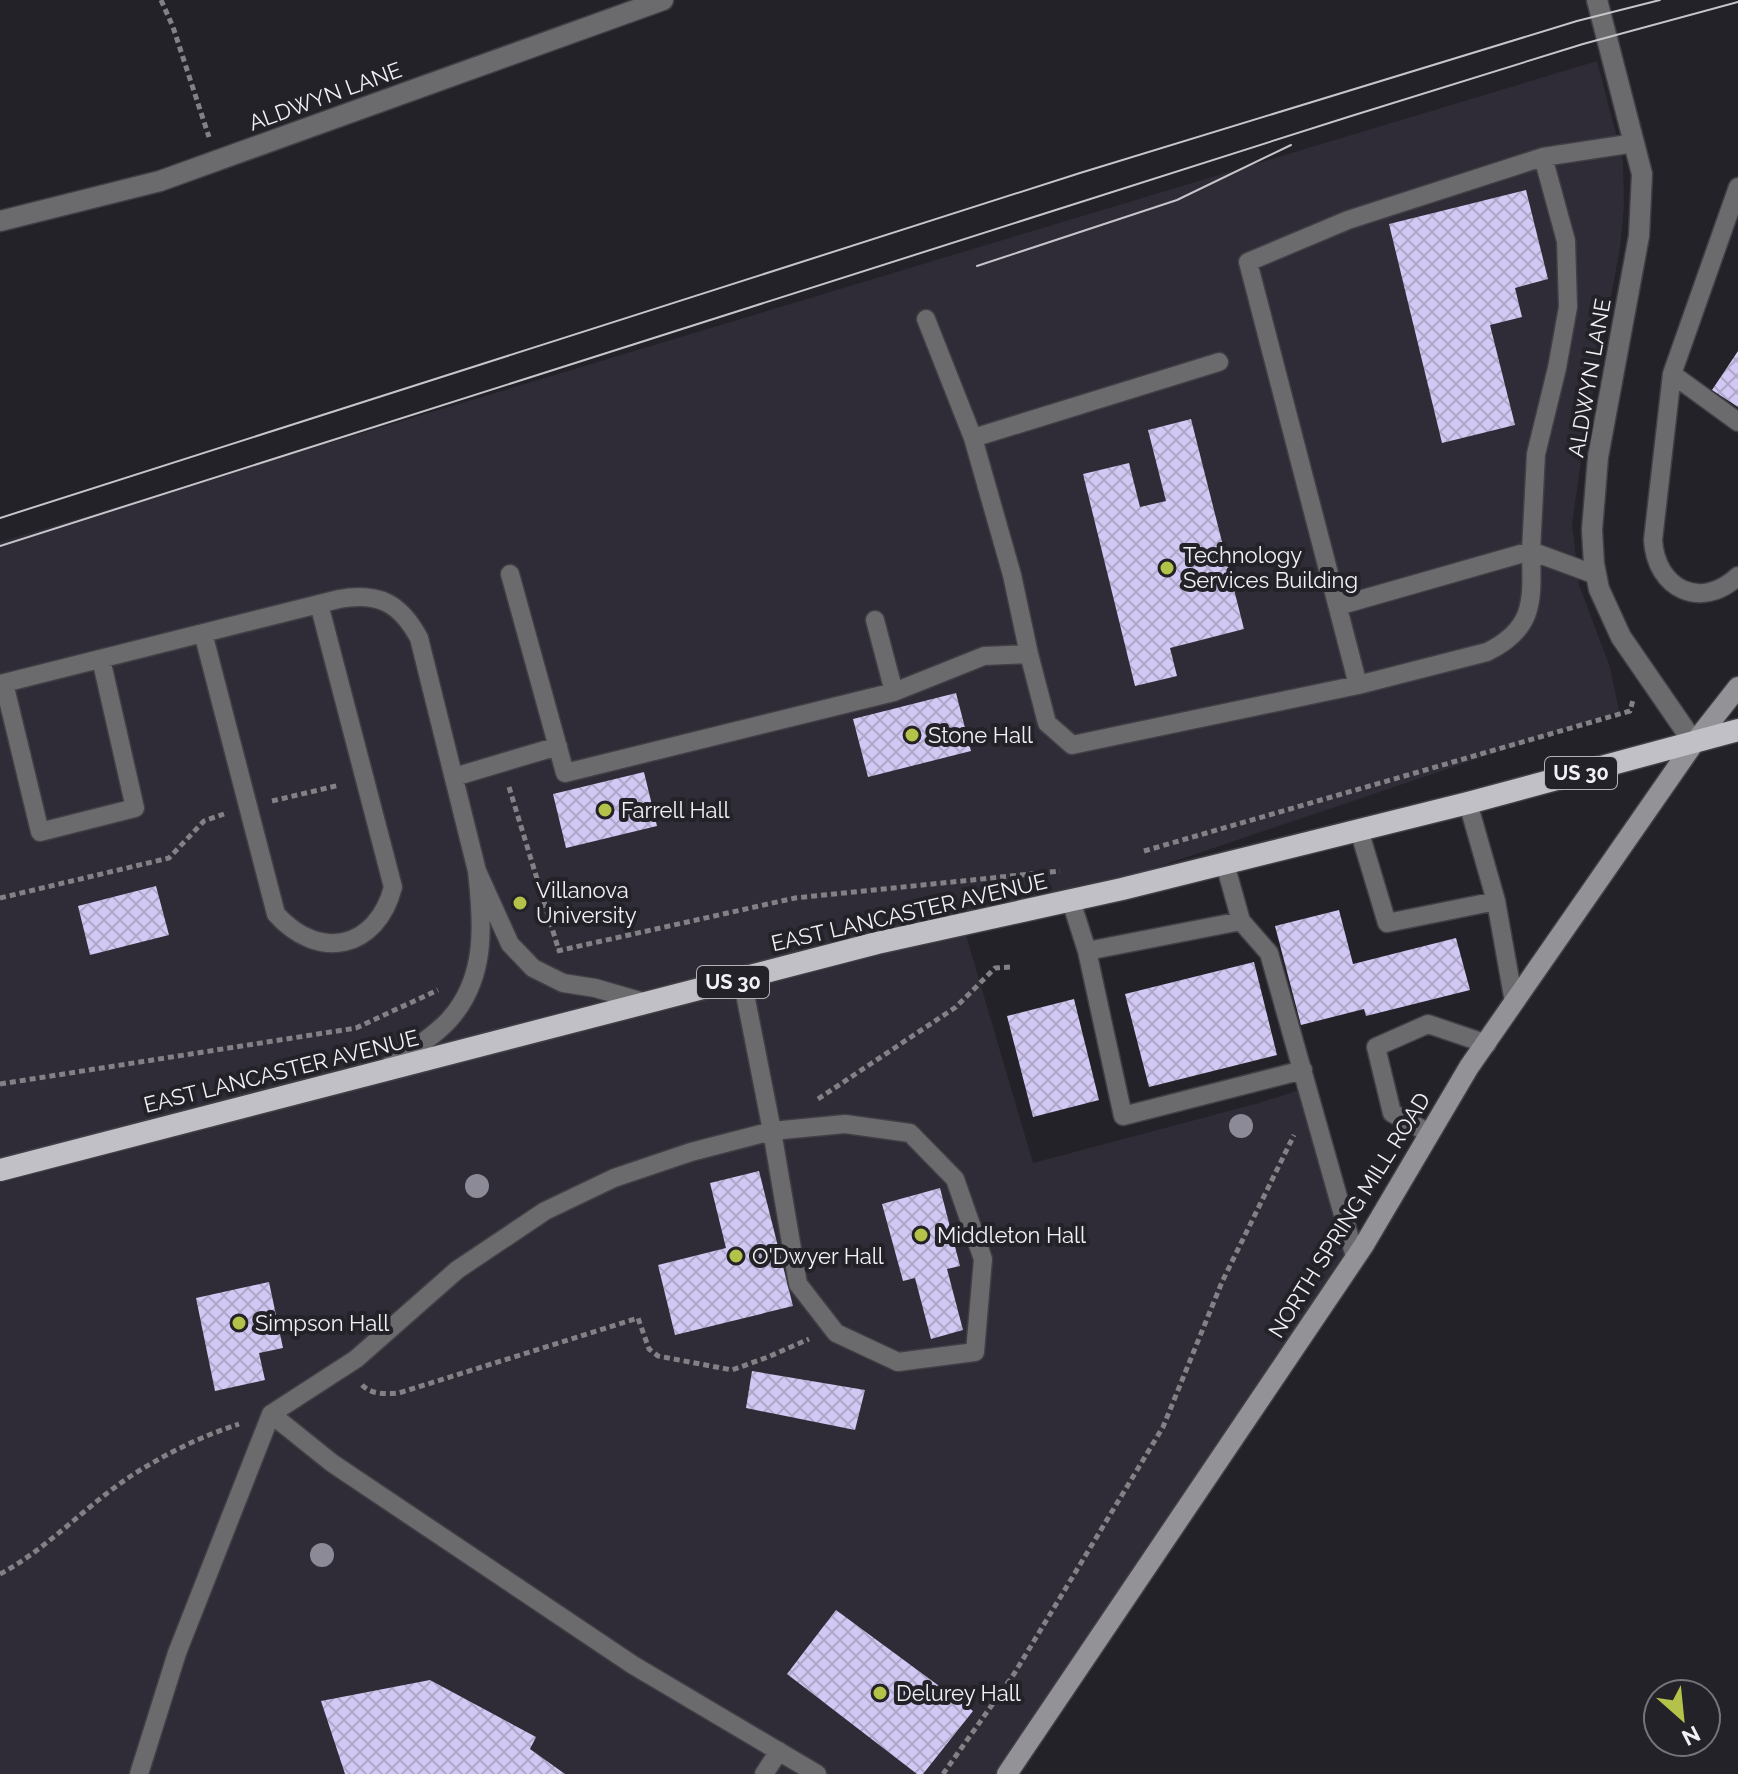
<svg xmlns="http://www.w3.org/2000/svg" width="1738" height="1774" viewBox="0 0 1738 1774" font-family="Raleway,sans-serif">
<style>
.built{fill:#2f2c37}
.building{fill:url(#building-cross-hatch)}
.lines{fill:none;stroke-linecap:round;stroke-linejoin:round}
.service-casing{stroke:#403f45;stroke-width:21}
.minor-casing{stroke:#403f45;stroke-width:23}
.secondary-casing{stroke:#403f45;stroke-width:23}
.trunk-casing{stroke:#403f45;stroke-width:25}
.path{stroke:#828186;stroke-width:5;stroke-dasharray:6 4;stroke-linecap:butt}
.service{stroke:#6b6a6d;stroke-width:18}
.minor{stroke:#6b6a6d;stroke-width:20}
.secondary{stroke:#939297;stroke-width:20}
.trunk{stroke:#c2c0c7;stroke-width:22}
.tram{stroke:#c6c5ca;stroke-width:2}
.tree{fill:#8d8a98}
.poi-dot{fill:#b5c24a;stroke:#232228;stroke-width:3}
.labels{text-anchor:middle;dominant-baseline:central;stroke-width:8;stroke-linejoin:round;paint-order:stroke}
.shield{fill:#232228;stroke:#b3b2b7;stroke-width:2}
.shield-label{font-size:20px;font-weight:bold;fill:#f1f0f4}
.street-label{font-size:22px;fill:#f1f0f4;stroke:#232228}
.poi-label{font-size:22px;fill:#f1f0f4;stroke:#232228;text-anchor:start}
</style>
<defs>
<pattern id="building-cross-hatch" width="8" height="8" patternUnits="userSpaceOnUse" patternTransform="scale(2)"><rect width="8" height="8" fill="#d2c8f4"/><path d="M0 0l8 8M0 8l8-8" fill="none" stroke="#b0a8c9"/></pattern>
</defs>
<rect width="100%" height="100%" fill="#232228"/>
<!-- built -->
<path class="built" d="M1597,61L1623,161L1624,205L1620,248L1584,441L1572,524L1579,585L1610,667L1619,711L1116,881L963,925L1033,1163L1259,1103L1309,1087L1364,1245L1007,1774H0V542Z"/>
<!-- building -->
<path class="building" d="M1526,190L1548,279L1515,288L1522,317L1490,325L1515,425L1442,443L1389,224Z
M1738,351V407L1712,390Z
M1191,419L1244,629L1170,648L1177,676L1135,686L1083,474L1129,463L1140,507L1166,501L1148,430Z
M956,693L971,751L868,777L853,719Z
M644,772L657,826L566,848L553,794Z
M156,886L169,935L90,955L78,906Z
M1339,910L1353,964L1456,938L1470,990L1366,1016L1364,1009L1301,1025L1275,926Z
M1254,962L1277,1055L1149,1087L1125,994Z
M1074,999L1099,1100L1033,1117L1007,1016Z
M759,1171L793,1306L675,1335L658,1265L726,1248L710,1183Z
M940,1188L960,1266L947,1269L963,1330L931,1339L915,1278L903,1281L882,1204Z
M269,1282L283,1348L259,1353L265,1380L215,1391L196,1298Z
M752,1371L865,1390L855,1430L746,1408Z
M836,1610L973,1711L923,1774H917L787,1674Z
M430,1680L536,1737L530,1749L565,1774H345L321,1701Z"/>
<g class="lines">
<defs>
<path id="service" d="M1738,187L1672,374L1653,540C1656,589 1701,611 1738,576
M926,319L973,438L1012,575L1029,654L1047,723L1072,745L1358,685
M1672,374L1738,422
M973,438L1219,362
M510,574L565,773L894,692L984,656L1029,654
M1596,575L1531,551L1536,454L1557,368L1568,307L1566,241L1543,157L1635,143
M1338,606L1531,551C1532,599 1536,628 1487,652L1358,685L1248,262L1348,220L1543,157
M875,620L894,692
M203,633L276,914C319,962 377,949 393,887L319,604
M4,683L40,832L135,808L101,659
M0,684L339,599C379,592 400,603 419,638L477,871
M454,777L558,746
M1468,803L1496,901
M1359,830L1387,923L1496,901L1514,1002
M1225,864L1241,921
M1071,901L1087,951L1123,1116L1303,1070
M1087,951L1241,921L1269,953L1355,1257
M389,1066C409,1052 432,1038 449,1020C487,978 483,924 477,871L510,944L533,968L563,983L595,988L647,1003
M1429,1133L1392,1113L1376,1047L1428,1024L1487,1044
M271,1414L332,1463L633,1665L817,1774
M139,1774L177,1653L271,1414L356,1359L457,1270L545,1211L614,1178L691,1152L772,1131L845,1124L910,1133L955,1179L983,1259L975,1352L898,1362L836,1333L798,1284L772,1131L742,979
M764,1774L779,1751"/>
<path id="minor" d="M1597,0L1642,174L1639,236L1598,457L1592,530L1594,564L1599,589L1621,637L1694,743
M0,221L160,181L663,0"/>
<path id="secondary" d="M1007,1774L1364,1245L1469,1067L1694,743L1738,687"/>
<path id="trunk" d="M0,1170L877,943L1122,889L1468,803L1738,730"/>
</defs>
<!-- service casing -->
<use href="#service" class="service-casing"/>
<!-- minor casing -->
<use href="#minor" class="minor-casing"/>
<!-- secondary casing -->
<use href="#secondary" class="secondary-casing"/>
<!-- trunk casing -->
<use href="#trunk" class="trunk-casing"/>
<!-- path -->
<path class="path" d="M161,0L173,27L209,137
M509,787L559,951
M272,801L340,785
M1144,851L1630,711L1633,700
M0,898L169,858L204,821L224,814
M557,951L795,898L1060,871
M0,1084L356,1028L438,990
M818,1099L956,1007L995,968L1011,967
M362,1385C372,1395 386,1394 399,1393L638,1318L649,1349L658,1356L732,1370L768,1357L809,1339
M0,1574C49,1548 87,1504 134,1474C167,1453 202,1436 239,1424
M943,1774L1014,1674L1163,1427L1222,1282L1294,1135"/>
<!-- service -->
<use href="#service" class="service"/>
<!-- minor -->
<use href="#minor" class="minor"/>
<!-- secondary -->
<use href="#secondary" class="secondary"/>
<!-- trunk -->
<use href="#trunk" class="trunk"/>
<!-- tram -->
<path class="tram" d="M977,266L1177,200L1291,145
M0,518L1080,173L1577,21L1660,0
M0,546L1348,117L1583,44L1738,2"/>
</g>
<!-- trees -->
<g class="tree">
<circle cx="1241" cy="1126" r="12"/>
<circle cx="477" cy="1186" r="12"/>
<circle cx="322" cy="1555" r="12"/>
</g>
<!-- markers -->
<g class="poi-dot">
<circle cx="1167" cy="568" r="8"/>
<circle cx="912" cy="735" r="8"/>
<circle cx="605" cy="810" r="8"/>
<circle cx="520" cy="903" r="8"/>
<circle cx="921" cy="1235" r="8"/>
<circle cx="736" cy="1256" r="8"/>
<circle cx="239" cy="1323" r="8"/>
<circle cx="880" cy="1693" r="8"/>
</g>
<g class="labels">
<!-- shield labels -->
<g class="shield">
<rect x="1545" y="757" width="72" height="32" rx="6"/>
<rect x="697" y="966" width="72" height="32" rx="6"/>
</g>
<g class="shield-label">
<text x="1581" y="773">US 30</text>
<text x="733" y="982">US 30</text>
</g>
<!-- street labels -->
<g class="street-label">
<text transform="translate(325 96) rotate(-20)">ALDWYN LANE</text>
<text transform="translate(1589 378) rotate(-80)">ALDWYN LANE</text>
<text transform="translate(909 912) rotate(-13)">EAST LANCASTER AVENUE</text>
<text transform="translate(281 1071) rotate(-14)">EAST LANCASTER AVENUE</text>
<text transform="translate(1349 1215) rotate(-58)">NORTH SPRING MILL ROAD</text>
</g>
<!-- poi labels -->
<g class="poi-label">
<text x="1183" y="555">Technology<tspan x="1183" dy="25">Services Building</tspan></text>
<text x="928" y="735">Stone Hall</text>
<text x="621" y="810">Farrell Hall</text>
<text x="536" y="890">Villanova<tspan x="536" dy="25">University</tspan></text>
<text x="937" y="1235">Middleton Hall</text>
<text x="752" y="1256">O'Dwyer Hall</text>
<text x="255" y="1323">Simpson Hall</text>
<text x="896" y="1693">Delurey Hall</text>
</g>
</g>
<!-- north arrow -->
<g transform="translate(1682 1718) rotate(153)"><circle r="38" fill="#232228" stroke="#75747a" stroke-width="2"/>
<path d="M0-6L14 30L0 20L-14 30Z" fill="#b5c24a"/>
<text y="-12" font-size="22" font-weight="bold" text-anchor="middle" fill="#f1f0f4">N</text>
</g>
</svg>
